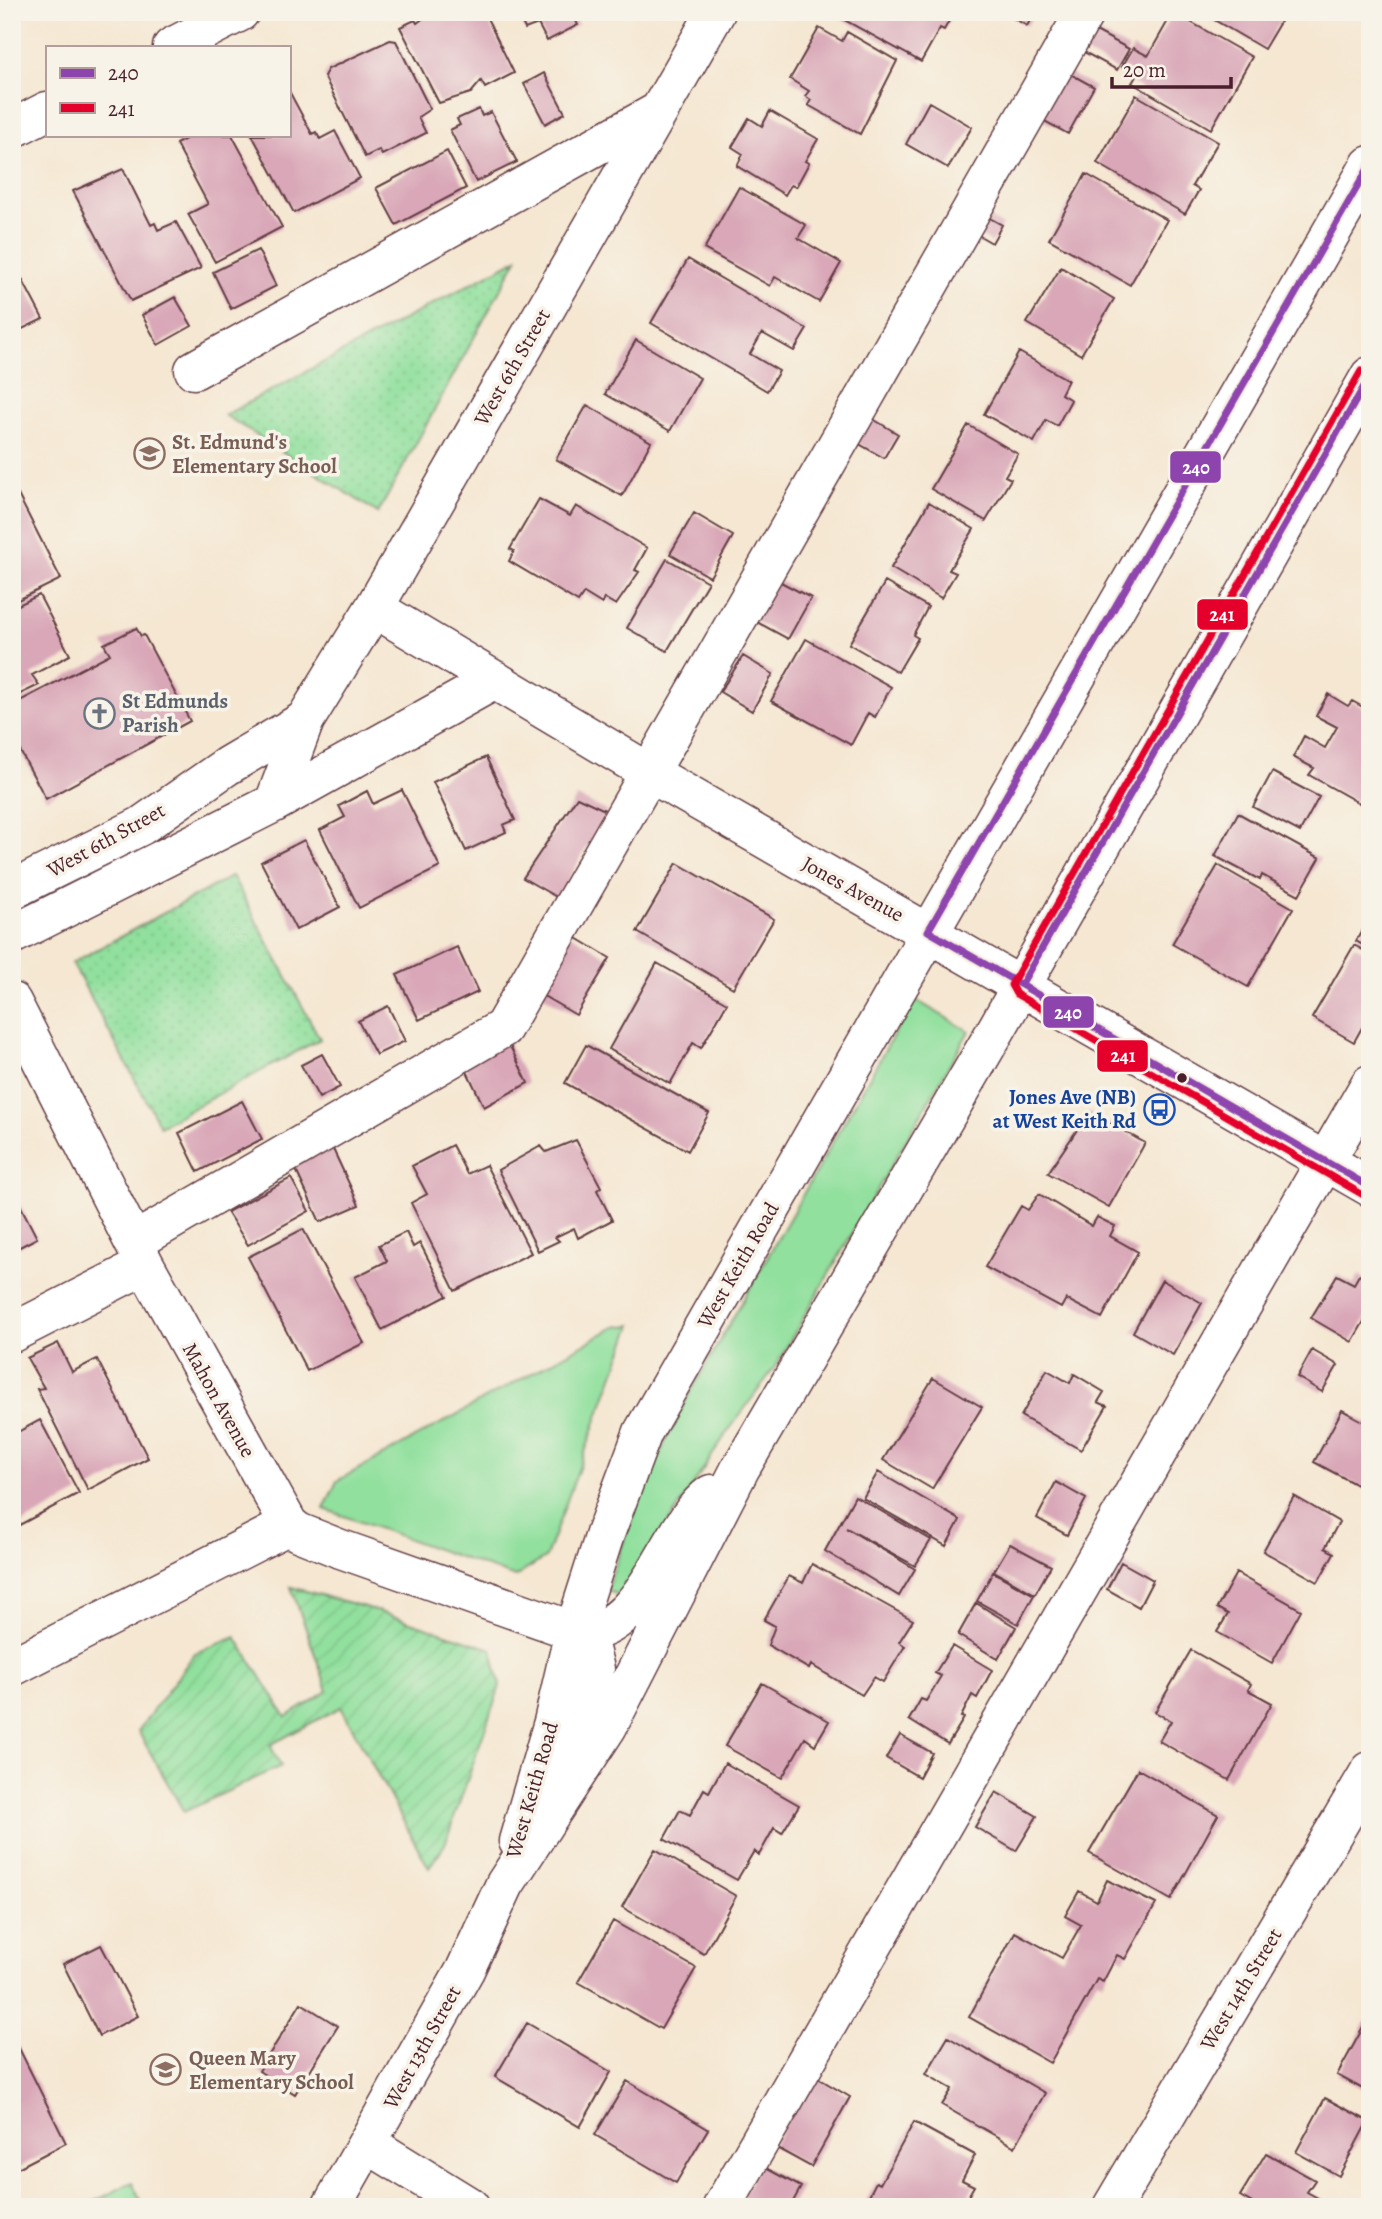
<svg xmlns="http://www.w3.org/2000/svg" width="1382" height="2219" viewBox="0 0 1382 2219" font-family="Alegreya,serif">
<style>
.grass{fill:#91e09e;stroke:#6e8064;stroke-width:2}
.park{fill:url(#park-dots);stroke:#6e8064;stroke-width:2}
.garden{fill:url(#garden-furrows);stroke:#6e8064;stroke-width:2}
.building{fill:#d9a7b8}
.lines{fill:none;stroke-linecap:round;stroke-linejoin:round}
.minor-casing{stroke:#643d44;stroke-width:41}
.major-casing{stroke:#643d44;stroke-width:41}
.minor{stroke:#fff;stroke-width:38}
.major{stroke:#fff;stroke-width:38}
.bus-1-casing{stroke:#f7f3e8;stroke-width:12}
.bus-2-casing{stroke:#f7f3e8;stroke-width:12}
.bus-1{stroke:#8e44ad;stroke-width:7}
.bus-2{stroke:#e4002b;stroke-width:7}
.bus-dot{fill:#4a1f2b;stroke:#f7f3e8;stroke-width:2.5}
.labels{text-anchor:middle;dominant-baseline:central;stroke-width:7;stroke-linejoin:round;paint-order:stroke}
.street-label{font-size:21px;fill:#4a1f2b;stroke:#f7f3e8}
.education-label{font-size:21px;font-weight:bold;fill:#785e54;stroke:#f7f3e8;text-anchor:start}
.worship-label{font-size:21px;font-weight:bold;fill:#5b616d;stroke:#f7f3e8;text-anchor:start}
.transit-label{font-size:21px;font-weight:bold;fill:#164399;stroke:#f7f3e8;text-anchor:end}
.line-badge{stroke:#f7f3e8;stroke-width:2.5}
.badge-label{font-size:19px;text-anchor:middle;font-weight:bold;fill:#fff}
</style>
<defs>
<pattern id="park-dots" width="8" height="8" patternUnits="userSpaceOnUse" patternTransform="scale(1.75)"><rect width="8" height="8" fill="#91e09e"/><path d="M2 2h.1M6 6h.1" fill="none" stroke="#7fc088" stroke-width="1.8" stroke-linecap="round"/></pattern>
<pattern id="garden-furrows" width="10" height="10" patternUnits="userSpaceOnUse" patternTransform="scale(1.75)"><rect width="10" height="10" fill="#91e09e"/><path d="M-1 1l2-2M0 10L10 0M9 11l2-2" fill="none" stroke="#7fc088"/></pattern>
</defs>
<rect width="100%" height="100%" fill="#f7f3e8"/>
<filter id="ink" filterUnits="userSpaceOnUse"><feTurbulence type="fractalNoise" baseFrequency=".0143" numOctaves="2"/><feDisplacementMap in="SourceGraphic" scale="14" xChannelSelector="R" yChannelSelector="G"/><feConvolveMatrix kernelMatrix="1 2 1 2 8 2 1 2 1" color-interpolation-filters="sRGB"/></filter>
<filter id="wash" filterUnits="userSpaceOnUse"><feTurbulence type="fractalNoise" baseFrequency=".00686" numOctaves="4" result="noise"/><feDisplacementMap in="SourceGraphic" scale="28" xChannelSelector="R" yChannelSelector="G"/><feGaussianBlur stdDeviation="1.57" result="paint"/><feColorMatrix in="noise" values="0 0 0 0 0 0 0 0 0 0 0 0 0 0 0 0 0 1.4 0 .05"/><feComposite in="paint" operator="in"/></filter>
<g filter="url(#wash)">
<rect width="100%" height="100%" fill="#f5e7d2"/>
<!-- grass -->
<path class="grass" d="M914,999L969,1031L775,1367L726,1434L621,1596L608,1591V1586L637,1504L676,1418Z
M632,1325L546,1557L515,1577L324,1509L337,1481L615,1327Z
M132,2182L144,2207H84Z"/>
<!-- park -->
<path class="park" d="M517,259L378,513L225,415Z
M232,876L320,1039L160,1126L72,963Z"/>
<!-- garden -->
<path class="garden" d="M291,1587L368,1608L492,1649L500,1686L445,1844L429,1868L341,1707L270,1745L281,1766L184,1812L138,1731L195,1653L236,1637L286,1717L328,1691Z"/>
<g id="blocks">
<!-- building -->
<path class="building" d="M432,12H484L514,73L485,88L481,81L471,93L439,103L400,27L415,20L417,23Z
M517,12H572L578,25L547,41L538,24L525,29Z
M840,12H954L944,30L940,28L921,62L837,16Z
M1003,12H1035L1027,26Z
M1173,12L1252,57L1211,129L1132,83L1137,75L1122,67L1133,48L1148,56Z
M1207,12H1286L1264,49L1206,15Z
M1085,25L1129,49L1117,70L1073,46Z
M819,28L842,41L847,32L897,61L860,134L808,105L811,100L805,96L809,91L790,79Z
M390,40L396,41L430,109L418,117L426,133L382,155L379,150L365,157L324,76L328,69Z
M1056,66L1094,87L1068,134L1030,113Z
M544,73L565,113L545,124L524,84Z
M289,91L312,134L316,132L320,139L335,131L360,178L294,213L252,135H289Z
M1136,95L1218,142L1192,186L1199,190L1185,214L1097,163Z
M929,102L972,127L948,168L906,144Z
M479,109L482,116L491,112L517,162L476,182L450,130L460,125L457,119Z
M770,111L818,139L805,161L809,163L796,187L791,185L785,195L737,166L743,154L732,147L749,118L762,126Z
M193,135H232L282,227L215,262L188,214L208,204L176,144Z
M447,151L466,188L396,225L376,188Z
M123,169L151,225L155,223L158,230L176,222L201,268L131,301L73,191Z
M1086,174L1167,220L1130,285L1049,239Z
M739,187L806,225L798,238L841,263L819,302L775,277L770,286L704,249Z
M977,211L1002,225L992,243L966,228Z
M258,250L276,286L231,309L213,272Z
M688,259L807,329L794,351L762,333L750,354L779,371L767,391L651,323Z
M12,260L43,319L12,334Z
M1061,267L1114,299L1081,355L1027,323Z
M175,297L192,326L158,345L142,315Z
M636,340L700,378L670,431L605,394Z
M1019,352L1068,380L1061,394L1071,400L1057,426L1046,420L1034,442L984,414Z
M587,405L651,442L622,496L556,459Z
M868,416L898,434L884,458L854,441Z
M968,425L1018,454L1005,476L1011,479L986,521L931,489Z
M12,483L61,579L12,603Z
M539,499L570,516L576,506L647,548L635,570L639,572L616,605L604,598L602,604L584,593L578,602L509,561L514,551L510,549Z
M929,502L974,529L949,570L956,573L941,598L891,568Z
M694,513L733,536L710,577L670,554Z
M667,559L708,582L667,651L627,628Z
M777,580L811,598L788,639L755,621Z
M885,582L928,607L913,635L918,638L898,672L849,644Z
M39,595L70,655L32,675L39,685L12,698V608Z
M136,628L141,636L144,635L190,721L46,799L12,736V705L110,654L104,644Z
M806,639L891,687L875,717L868,713L851,745L771,701Z
M743,656L773,674L752,711L720,692Z
M1328,694L1348,706L1352,701L1370,711V809L1309,775L1314,768L1293,757L1304,736L1325,748L1337,727L1316,716Z
M486,757L515,820L503,825L506,832L466,851L433,782Z
M1272,772L1319,797L1300,832L1253,807Z
M402,790L440,867L359,908L320,830L345,817L339,806L367,791L373,804Z
M577,797L607,811L558,898L523,878Z
M1238,813L1320,858L1299,895L1262,875L1260,880L1215,856Z
M304,840L340,907L296,930L261,862Z
M677,863L774,919L733,988L637,932Z
M1218,865L1293,908L1248,987L1172,944Z
M1370,916V949L1356,941Z
M570,934L610,958L576,1015L542,995Z
M1354,945L1370,954V1013L1354,1042L1312,1018Z
M457,947L478,992L419,1020L397,975Z
M657,963L727,1003L701,1048L693,1043L670,1084L609,1049Z
M388,1006L405,1041L376,1055L358,1021Z
M508,1042L528,1083L484,1107L463,1063Z
M586,1045L709,1113L688,1151L565,1083Z
M322,1054L340,1087L319,1098L301,1065Z
M242,1101L262,1139L198,1172L179,1133Z
M1089,1112L1145,1143L1109,1207L1048,1173Z
M576,1140L601,1187L597,1190L612,1220L578,1238L574,1228L555,1237L559,1241L538,1251L498,1170L541,1146L546,1152Z
M452,1145L467,1174L486,1165L531,1253L455,1291L411,1203L427,1194L412,1166Z
M332,1147L359,1205L320,1222L293,1164Z
M291,1178L309,1211L248,1245L227,1212Z
M12,1189L37,1238L12,1251Z
M1039,1194L1092,1226L1097,1217L1115,1226L1110,1236L1138,1252L1102,1318L1066,1299L1061,1308L985,1267L1021,1206L1028,1210Z
M303,1229L364,1343L307,1371L248,1257Z
M406,1232L413,1247L420,1243L447,1296L382,1330L355,1277L387,1261L379,1245Z
M1337,1275L1354,1284L1359,1275L1370,1282V1311L1352,1342L1311,1318Z
M1162,1280L1202,1303L1173,1355L1133,1332Z
M58,1343L72,1372L97,1359L148,1458L88,1490L37,1389L44,1388L27,1358Z
M1312,1350L1338,1365L1322,1392L1297,1377Z
M1047,1370L1070,1383L1074,1374L1104,1392L1098,1402L1107,1406L1081,1450L1021,1416Z
M933,1378L982,1407L932,1489L883,1460Z
M1342,1410L1370,1425V1492L1314,1462Z
M40,1420L79,1493L12,1529V1435Z
M878,1472L960,1520L946,1546L863,1498Z
M1056,1482L1086,1499L1067,1535L1037,1518Z
M855,1496L931,1540L915,1566L846,1528L915,1569L899,1596L825,1551Z
M1294,1496L1339,1522L1325,1548L1334,1553L1318,1582L1263,1551Z
M1010,1544L1051,1566L1035,1594L994,1571Z
M1121,1562L1153,1580L1139,1607L1107,1589Z
M812,1564L913,1620L899,1642L905,1646L883,1682L874,1677L862,1695L811,1665L809,1669L768,1645L775,1626L764,1620L789,1576L803,1583Z
M993,1572L1034,1595L1018,1624L977,1601Z
M1236,1573L1301,1610L1272,1663L1217,1632L1228,1614L1217,1608Z
M976,1603L1016,1627L998,1659L958,1635Z
M952,1646L992,1670L977,1698L972,1695L961,1717L964,1718L948,1744L909,1720L921,1699L926,1701L941,1676L935,1673Z
M1191,1650L1251,1684L1248,1690L1272,1703L1229,1780L1159,1741L1171,1721L1155,1712Z
M762,1683L829,1721L815,1745L805,1738L782,1778L725,1746Z
M900,1735L932,1753L919,1777L886,1758Z
M725,1763L799,1805L782,1833L774,1828L759,1855L754,1851L737,1880L664,1839L680,1810L690,1815L704,1789L709,1792Z
M1138,1769L1218,1815L1171,1900L1089,1853Z
M996,1792L1037,1816L1016,1851L975,1827Z
M655,1849L736,1896L704,1954L622,1907Z
M1107,1880L1156,1904L1125,1959L1117,1955L1103,1982L1097,1979L1050,2063L969,2017L1015,1932L1062,1958L1081,1925L1065,1916L1079,1891L1097,1901Z
M613,1921L696,1968L661,2029L578,1982Z
M101,1945L138,2016L99,2036L63,1964Z
M301,2003L338,2026L295,2094L259,2071Z
M1370,2015V2093L1337,2075Z
M527,2023L611,2072L580,2127L495,2077Z
M12,2034L66,2143L12,2171Z
M948,2037L1045,2093L1015,2147L942,2105L952,2089L926,2074Z
M813,2075L850,2097L811,2167L773,2146Z
M627,2081L708,2129L676,2183L595,2135Z
M1325,2098L1368,2121L1339,2176L1296,2152Z
M914,2122L975,2155L962,2180L974,2186L962,2207H863L876,2182L880,2184Z
M1266,2153L1315,2180L1307,2192L1334,2207H1250L1252,2203L1240,2196Z
M760,2165L801,2187L790,2207H736Z"/>
</g>
</g>
<g filter="url(#ink)">
<use href="#blocks" fill-opacity="0" stroke="#643d44" stroke-width="2"/>
<g class="lines">
<defs>
<path id="minor" d="M172,47L240,12
M12,129L47,111
M194,370L659,111
M374,608L650,773L1370,1187
M274,803L305,720L374,608L716,12
M12,890L141,826L227,766L305,720
M12,935L274,803L495,680
M12,1002L145,1265L289,1525L298,1532L338,1548L574,1631
M134,1242L503,1028L1085,12
M12,1333L145,1265
M12,1667L289,1525
M368,2144L470,2207
M722,2207L1370,1084
M1112,2207L1370,1771"/>
<path id="major" d="M574,1631C642,1643 667,1525 711,1494
M569,1761L595,1669L589,1645L574,1631
M518,1841L553,1722L574,1631L605,1534L643,1432L1370,165
M331,2207L465,1970L505,1884L608,1726L740,1469L992,1037L1370,376"/>
</defs>
<!-- minor casing -->
<use href="#minor" class="minor-casing"/>
<!-- major casing -->
<use href="#major" class="major-casing"/>
<!-- minor -->
<use href="#minor" class="minor"/>
<!-- major -->
<use href="#major" class="major"/>
<defs>
<path id="bus-1" d="M1370,165L928,931L1370,1187
M1021,985L1370,376"/>
<path id="bus-2" d="M1361,371L1011,985L1016,994L1365,1196"/>
</defs>
<!-- bus-1 casing -->
<use href="#bus-1" class="bus-1-casing"/>
<!-- bus-2 casing -->
<use href="#bus-2" class="bus-2-casing"/>
<!-- bus-1 -->
<use href="#bus-1" class="bus-1"/>
<!-- bus-2 -->
<use href="#bus-2" class="bus-2"/>
</g>
</g>
<!-- icons -->
<defs>
<symbol id="school-ring" viewBox="-11 -11 22 22"><circle r="9.5" fill="#f7f3e8" stroke="#8d6e63" stroke-width="1.5"/><path d="M0-5L7-2L0 1L-7-2ZM-4 1L0 2.5L4 1V4Q0 6-4 4Z" fill="#8d6e63"/></symbol>
<symbol id="church-ring" viewBox="-11 -11 22 22"><circle r="9.5" fill="#f7f3e8" stroke="#6b7280" stroke-width="1.5"/><path d="M-1.2-6h2.4v3.5h3.3v2.4h-3.3V6h-2.4V-.1h-3.3v-2.4h3.3Z" fill="#6b7280"/></symbol>
<symbol id="bus-ring" viewBox="-11 -11 22 22"><circle r="9.5" fill="#f7f3e8" stroke="#1a4fb4" stroke-width="1.5"/><path d="M-5-6H5V4H4V6H2V4H-2V6H-4V4H-5ZM-3.5-4V0h7V-4ZM-3.5 1.2v1.5H-2V1.2ZM2 1.2v1.5H3.5V1.2Z" fill="#1a4fb4"/></symbol>
</defs>
<g fill-rule="evenodd">
<use href="#school-ring" x="132" y="436" width="35" height="35"/>
<use href="#church-ring" x="82" y="696" width="35" height="35"/>
<use href="#bus-ring" x="1142" y="1092" width="35" height="35"/>
<use href="#school-ring" x="148" y="2052" width="35" height="35"/>
</g>
<!-- markers -->
<circle class="bus-dot" cx="1182" cy="1078" r="6"/>
<g class="labels">
<!-- street labels -->
<g class="street-label">
<text transform="translate(512 367) rotate(-60)">West 6th Street</text>
<text transform="translate(106 840) rotate(-29)">West 6th Street</text>
<text transform="translate(853 889) rotate(29)">Jones Avenue</text>
<text transform="translate(738 1265) rotate(-60)">West Keith Road</text>
<text transform="translate(219 1400) rotate(61)">Mahon Avenue</text>
<text transform="translate(532 1790) rotate(-74)">West Keith Road</text>
<text transform="translate(1241 1989) rotate(-59)">West 14th Street</text>
<text transform="translate(422 2047) rotate(-61)">West 13th Street</text>
</g>
<!-- education labels -->
<g class="education-label">
<text x="172" y="442">St. Edmund's<tspan x="172" dy="24">Elementary School</tspan></text>
<text x="189" y="2058">Queen Mary<tspan x="189" dy="24">Elementary School</tspan></text>
</g>
<!-- worship labels -->
<g class="worship-label">
<text x="122" y="701">St Edmunds<tspan x="122" dy="24">Parish</tspan></text>
</g>
<!-- transit labels -->
<g class="transit-label">
<text x="1136" y="1097">Jones Ave (NB)<tspan x="1136" dy="24">at West Keith Rd</tspan></text>
</g>
</g>
<g class="line-badge">
<rect x="1169" y="450" width="53" height="34" rx="7" fill="#8e44ad"/>
<rect x="1196" y="598" width="53" height="33" rx="7" fill="#e4002b"/>
<rect x="1042" y="995" width="53" height="34" rx="7" fill="#8e44ad"/>
<rect x="1096" y="1039" width="53" height="34" rx="7" fill="#e4002b"/>
</g>
<g class="badge-label">
<text x="1196" y="474">240</text>
<text x="1222" y="621">241</text>
<text x="1068" y="1019">240</text>
<text x="1123" y="1062">241</text>
</g>
<!-- margin -->
<rect width="1382" height="2219" fill="none" stroke="#f7f3e8" stroke-width="42"/>
<!-- legend -->
<rect x="46" y="46" width="245" height="91" fill="#f7f3e8" stroke="#b29e9c" stroke-width="2"/>
<rect x="60" y="68" width="35" height="10" fill="#8e44ad" stroke="#b29e9c" stroke-width="2"/>
<text x="108" y="80" font-size="21" fill="#4a1f2b">240</text>
<rect x="60" y="103" width="35" height="10" fill="#e4002b" stroke="#b29e9c" stroke-width="2"/>
<text x="108" y="116" font-size="21" fill="#4a1f2b">241</text>
<!-- scale -->
<path d="M1112 77v10h119v-10" fill="none" stroke="#4a1f2b" stroke-width="3.5"/>
<text x="1123" y="77" font-size="21" fill="#4a1f2b" stroke="#f7f3e8" stroke-width="5" paint-order="stroke">20 m</text>
</svg>
